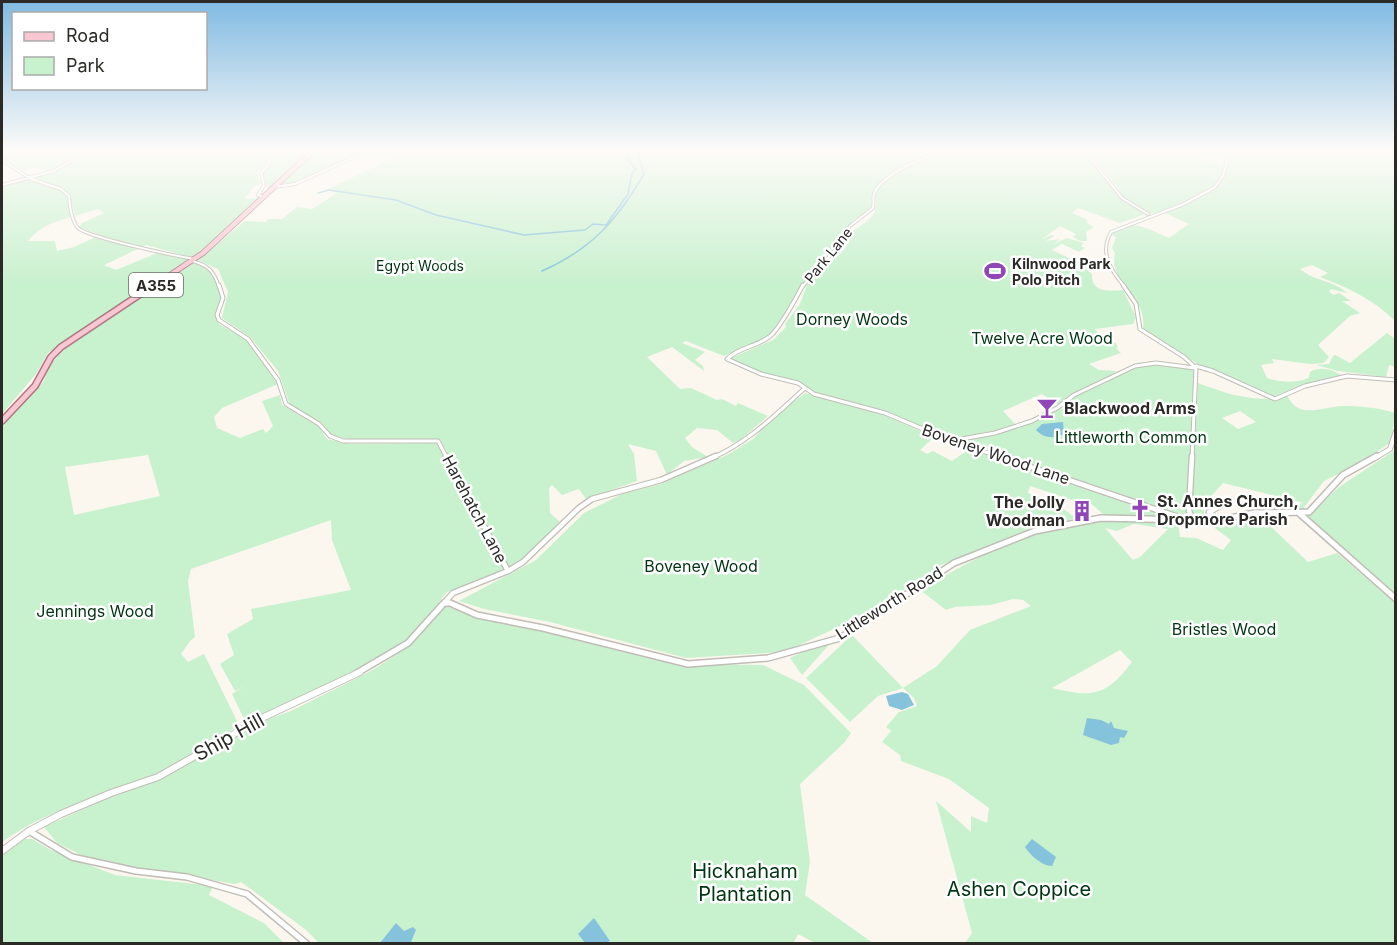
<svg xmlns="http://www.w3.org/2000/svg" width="1397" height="945" viewBox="0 0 1397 945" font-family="Inter,sans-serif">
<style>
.green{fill:#c8f1ce;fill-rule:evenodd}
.water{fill:#85c2db}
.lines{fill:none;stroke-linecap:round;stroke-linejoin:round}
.stream{stroke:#85c2db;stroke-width:1.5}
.minor-far3-casing{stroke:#c1bdb6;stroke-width:4}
.minor-far2-casing{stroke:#c1bdb6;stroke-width:5}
.minor-far1-casing{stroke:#c1bdb6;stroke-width:7}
.minor-casing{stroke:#c1bdb6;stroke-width:8}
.tertiary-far2-casing{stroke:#c1bdb6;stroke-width:6}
.tertiary-far1-casing{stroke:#c1bdb6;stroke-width:8}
.tertiary-casing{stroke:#c1bdb6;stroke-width:8}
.primary-far1-casing{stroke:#ae7782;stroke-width:6}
.primary-casing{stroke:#ae7782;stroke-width:8}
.minor-far3{stroke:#fff;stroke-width:2}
.minor-far2{stroke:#fff;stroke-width:3}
.minor-far1{stroke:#fff;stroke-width:4.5}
.minor{stroke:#fff;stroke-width:5}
.tertiary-far2{stroke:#fff;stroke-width:4}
.tertiary-far1{stroke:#fff;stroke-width:5}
.tertiary{stroke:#fff;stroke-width:6}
.primary-far1{stroke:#f9c7d1;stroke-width:4.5}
.primary{stroke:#f9c7d1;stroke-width:5}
.labels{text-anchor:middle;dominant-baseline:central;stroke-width:5;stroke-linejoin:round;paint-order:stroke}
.far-street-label{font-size:14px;fill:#2b2a27;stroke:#fff}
.far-poi-label{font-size:14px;font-weight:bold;fill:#2b2a27;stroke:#fff;text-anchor:start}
.far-park-label{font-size:14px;fill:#003512;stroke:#fff}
.shield{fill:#fff;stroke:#6b6a68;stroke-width:1.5}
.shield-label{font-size:15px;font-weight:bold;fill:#2b2a27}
.park-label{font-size:16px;fill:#003512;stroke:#fff}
.poi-label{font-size:16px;font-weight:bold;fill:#2b2a27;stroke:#fff;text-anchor:start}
.street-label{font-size:16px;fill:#2b2a27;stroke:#fff}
.near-street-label{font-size:20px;fill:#2b2a27;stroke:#fff}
.near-park-label{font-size:20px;fill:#003512;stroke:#fff}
</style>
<rect width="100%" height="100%" fill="#fbf7ef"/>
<!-- green -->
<path class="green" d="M2,151H87L50,172L32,167L23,170L2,159Z
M90,151L270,152L268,162L257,172L261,184L254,186L245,199L261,198L224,234L194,258L146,245L104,265L116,270L157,253L192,260L114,311H109L48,353L36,374L2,414V186L30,179L59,188L68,198L71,217C54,222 40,226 28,241H55L57,251L74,247L100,235L79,227L82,223L104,213L98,209L75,216C67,184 62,188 33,178L62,169Z
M273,151H311L262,196L268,190L262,171L273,160Z
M323,151L337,153L339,151H366L299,181L279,186L315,152Z
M393,151H940L908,165L874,190L871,206L867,213L853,220L835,249L804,283L794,301L768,337L724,356L686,341L682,343L705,352L695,360L703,366L704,371L672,347L647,357L680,389L691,388L717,400L722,399L736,406L738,403L768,416L740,440L733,443L717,430L697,428L685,438L692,447L708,457L684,461L667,475L656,451L628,444L634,454L637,481L586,499L579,489L562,495L552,485L549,488L550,513L560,522L526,556L510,567L440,439L358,441L333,436L321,422L290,405L278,371L250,337L222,318L228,292L218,269L198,260L245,221L266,222L268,219H282L297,207L312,209L337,193L326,190L391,159Z
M945,151H1082L1121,198L1146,214L1120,223L1078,208L1072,213L1086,219L1088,224L1094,227L1086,232L1087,241H1080L1073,237L1076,234L1060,226L1042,239L1052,235L1054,236L1046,241L1060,239L1053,244L1067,238L1084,243L1081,246L1085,248L1079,252L1062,244L1052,250L1078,262L1092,274C1091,293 1109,291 1123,290L1136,317L1133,324L1095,329L1104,341L1116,343L1118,347L1116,348L1121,353L1089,364L1099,370L1117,371L1103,381L1070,395L1059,405L1042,394L1003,411L1017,426L953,439L942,437L885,414L819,396L786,380L754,371L733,361L731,358L773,340L786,327L785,324L800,304L807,285L843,251L849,242L851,232C865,224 883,212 874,195C887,174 921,155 945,151Z
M1088,151H1175L1221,165L1225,157L1212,151L1228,153L1231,151H1395V321C1374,300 1349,288 1320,277L1328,273L1312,265L1300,269C1314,281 1335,281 1347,293L1331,289L1329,292L1334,295L1339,293L1351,301H1342L1360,313L1350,316L1318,345L1329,357L1324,363L1310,364L1272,359L1274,363L1261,365L1267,378C1278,382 1300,384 1309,377L1310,372C1319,366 1334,369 1342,376L1294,388L1273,397L1198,364L1143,330C1148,294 1108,285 1115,253L1112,248L1116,237L1112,235C1124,214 1152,231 1169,238L1189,224L1163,212L1148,214L1123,198L1117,186Z
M193,263C212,265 217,282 222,297L216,314L219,324L247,340L278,384L222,408L214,417L217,428L240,438L263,429L266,433L273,426L262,401L280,395L282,405L319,427L327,439L351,444L437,443L469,506L504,565L502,571L447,592L415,632L390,653L292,703L246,723L232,694L244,686L235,691L220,664L234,655L227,634L253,619L251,609L351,590L332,540L331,520L191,569L188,581L195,637L190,641L181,654L188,662L204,654L239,725C211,743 178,766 148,778C98,797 45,811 2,842V423L43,382L50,365L64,349L83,334ZM148,455L160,496L74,515L65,467Z
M1387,333L1395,339L1396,367L1389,365L1386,377L1338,371L1316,365L1329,364L1333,356L1335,355L1350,363Z
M1149,365L1193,369L1194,372L1189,518L1185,519L962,440L1019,428L1055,411L1073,397L1106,383L1119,374L1137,366Z
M1198,383C1224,393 1260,405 1287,395C1299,422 1324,405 1345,406C1362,406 1379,408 1395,413L1391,442L1361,463L1324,481L1302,510H1245L1304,503L1223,483L1204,504V518L1195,517L1191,509ZM1240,411L1256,422L1238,429L1222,418Z
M805,393L884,415L934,437L920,450L927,454L933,451L952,461L968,450L962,443L1182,520L1105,516L1086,499L1081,503L1030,486L1028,493L1058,505L1076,518L1024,532L941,565L871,612L784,652L686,658L550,622L484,609L459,601L536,560L584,513L622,494L661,484L729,454L753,439L774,417Z
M1395,450V596L1307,518L1339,487Z
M1094,518L1178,522L1180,537L1196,538L1223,550L1231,540L1212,526L1262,518L1308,562L1337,553L1395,603V943H965L972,933L936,801L971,832V816L987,823L989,808L949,779L901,761L900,755L882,742L891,731L886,727L899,712L917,706L914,698L903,688L878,696L850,722L806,678L852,635L903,688L937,666L970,630L1031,606L1023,600L1013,599L991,605L955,607L946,610L920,590C953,571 987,551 1024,539C1047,530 1071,527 1094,518ZM1134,524L1168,529L1140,557L1133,560L1105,528L1117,531ZM1120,650L1132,662C1106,696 1093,698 1052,688Z
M446,606L469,615L542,631L673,664L763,665L804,685L851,733L844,743L800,784L810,862L805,895L873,943H815L798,934L793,944L319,943L306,930L241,882L235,884L146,869L115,866L89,859L57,843L44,827L110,797L159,780L260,722L291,711L371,671L405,649Z
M836,637L802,675L790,658Z
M25,839H32L51,850L115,875L213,886L209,895L264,923L284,943L2,944V855Z"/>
<!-- water -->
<path class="water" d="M1063,422L1064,433C1056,440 1043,438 1036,430L1042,424Z
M902,692L908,694L914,705L902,710L889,706L886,696Z
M1087,718L1101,720L1109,724L1111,721L1114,728L1128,731L1124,738L1120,737L1119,743L1111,745L1083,735Z
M1032,839L1056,857L1052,866C1042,866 1030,855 1025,847Z
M594,918L610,941L605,943H585L578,934Z
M396,923L404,931L413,927L416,930L411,942L380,943Z"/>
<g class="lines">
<!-- stream -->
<path class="stream" d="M318,193L329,190L396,200L436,215L524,235L585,230L593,224L606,225L628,194L632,173L636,170L627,158L626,151
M542,271C592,249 617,220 644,174L637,151"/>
<defs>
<path id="minor-far3" d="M1085,151L1122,198L1148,214
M2,160L31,179L61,189L69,196C70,207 71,218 77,227C84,237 177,256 194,259
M2,185L54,171L88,151
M275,187L295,184L368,151
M264,197L258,195L264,185L261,173L269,164L271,151
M192,261C208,265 214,271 219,287
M802,287L836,249L850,226L873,208C874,203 873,198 874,194C881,174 925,157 943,151
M1125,287C1111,271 1099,253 1111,232L1184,204L1215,187L1223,176L1230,151"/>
<path id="minor-far2" d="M219,285L223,298L217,315L219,320L248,339L278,380L286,404L319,424L330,436L343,441H438L447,458
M803,285C796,298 780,329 769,337C756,347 739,347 727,359L761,374L798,383L814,394L885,413L942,437L1003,458
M1123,285L1136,304L1140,329L1184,357L1196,368L1192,458
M1196,366L1213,371L1275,399L1305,386L1347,376L1396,380
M956,440L995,433L1032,421L1057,408L1074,395L1135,366L1156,363L1195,368
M712,458C749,442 776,414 805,388"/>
<path id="minor-far1" d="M446,456L508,571
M998,456L1181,518
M1192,456L1189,511L1193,521
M1219,521L1209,512L1222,505L1218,502H1220
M444,603L453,593L508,571L523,562L579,508L592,499L661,480L716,456"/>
<path id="minor" d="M29,831L72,857L136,871L187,877L247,894L307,944"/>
<path id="tertiary-far2" d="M1375,458L1390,449L1396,431"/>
<path id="tertiary-far1" d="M1300,514L1396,599
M357,673L408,643L444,603H450L477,615L543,628L688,664L768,658L840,638L954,563L1035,531L1101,518L1188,520L1207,523L1254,513L1309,512L1343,475L1377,456"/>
<path id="tertiary" d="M2,851L29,831L61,814L111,793L158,777L264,717L360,672"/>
<path id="primary-far1" d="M152,287L203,253L313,151"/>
<path id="primary" d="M2,421L35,386L51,357L61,347L154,285"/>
</defs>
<!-- minor-far3 casing -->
<use href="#minor-far3" class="minor-far3-casing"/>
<!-- minor-far2 casing -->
<use href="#minor-far2" class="minor-far2-casing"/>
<!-- minor-far1 casing -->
<use href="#minor-far1" class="minor-far1-casing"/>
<!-- minor casing -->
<use href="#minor" class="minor-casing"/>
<!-- tertiary-far2 casing -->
<use href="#tertiary-far2" class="tertiary-far2-casing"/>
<!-- tertiary-far1 casing -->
<use href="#tertiary-far1" class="tertiary-far1-casing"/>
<!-- tertiary casing -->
<use href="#tertiary" class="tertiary-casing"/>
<!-- primary-far1 casing -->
<use href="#primary-far1" class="primary-far1-casing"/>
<!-- primary casing -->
<use href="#primary" class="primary-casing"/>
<!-- minor-far3 -->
<use href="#minor-far3" class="minor-far3"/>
<!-- minor-far2 -->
<use href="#minor-far2" class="minor-far2"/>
<!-- minor-far1 -->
<use href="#minor-far1" class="minor-far1"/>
<!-- minor -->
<use href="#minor" class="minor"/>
<!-- tertiary-far2 -->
<use href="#tertiary-far2" class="tertiary-far2"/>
<!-- tertiary-far1 -->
<use href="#tertiary-far1" class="tertiary-far1"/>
<!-- tertiary -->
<use href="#tertiary" class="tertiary"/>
<!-- primary-far1 -->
<use href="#primary-far1" class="primary-far1"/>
<!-- primary -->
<use href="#primary" class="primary"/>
</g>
<!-- sky -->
<linearGradient id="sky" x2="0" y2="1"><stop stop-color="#80bae3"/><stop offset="0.53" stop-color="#fdfbf8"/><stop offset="1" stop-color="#fdfbf8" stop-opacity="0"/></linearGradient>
<rect width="1397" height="284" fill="url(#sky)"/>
<!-- icons -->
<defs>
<symbol id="stadium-bare" viewBox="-9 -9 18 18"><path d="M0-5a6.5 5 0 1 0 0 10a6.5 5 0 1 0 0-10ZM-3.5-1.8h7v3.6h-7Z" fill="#9146b7" stroke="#fff" stroke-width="2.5" paint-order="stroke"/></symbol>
<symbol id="bar-bare" viewBox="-9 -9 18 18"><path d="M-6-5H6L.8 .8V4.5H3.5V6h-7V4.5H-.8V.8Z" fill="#9146b7" stroke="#fff" stroke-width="2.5" paint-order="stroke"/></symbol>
<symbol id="church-bare" viewBox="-9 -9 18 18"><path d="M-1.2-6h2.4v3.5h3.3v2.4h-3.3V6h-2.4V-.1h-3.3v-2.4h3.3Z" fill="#9146b7" stroke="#fff" stroke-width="2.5" paint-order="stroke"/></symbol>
<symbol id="building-bare" viewBox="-9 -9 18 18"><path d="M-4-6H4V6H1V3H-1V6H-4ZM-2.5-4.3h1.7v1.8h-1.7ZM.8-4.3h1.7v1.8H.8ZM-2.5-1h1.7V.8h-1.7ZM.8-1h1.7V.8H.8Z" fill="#9146b7" stroke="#fff" stroke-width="2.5" paint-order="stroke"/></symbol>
</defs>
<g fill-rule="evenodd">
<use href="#stadium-bare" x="980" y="256" width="30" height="30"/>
<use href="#bar-bare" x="1032" y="393" width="30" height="30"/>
<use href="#church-bare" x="1125" y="495" width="30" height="30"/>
<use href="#building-bare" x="1067" y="496" width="30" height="30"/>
</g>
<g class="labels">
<!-- far-street labels -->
<g class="far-street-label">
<text transform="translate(828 255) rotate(-51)">Park Lane</text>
</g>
<!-- far-poi labels -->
<g class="far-poi-label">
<text x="1012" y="263">Kilnwood Park<tspan x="1012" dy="16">Polo Pitch</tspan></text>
</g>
<!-- far-park labels -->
<g class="far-park-label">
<text x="420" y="265">Egypt Woods</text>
</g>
<!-- shield labels -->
<rect class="shield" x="129" y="273" width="54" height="24" rx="4.5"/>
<g class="shield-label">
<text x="156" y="285">A355</text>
</g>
<!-- park labels -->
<g class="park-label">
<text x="852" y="319">Dorney Woods</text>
<text x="1042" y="338">Twelve Acre Wood</text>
<text x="1131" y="437">Littleworth Common</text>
<text x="701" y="566">Boveney Wood</text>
<text x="95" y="611">Jennings Wood</text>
<text x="1224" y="629">Bristles Wood</text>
</g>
<!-- poi labels -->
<g class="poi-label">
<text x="1064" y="408">Blackwood Arms</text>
<text x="1157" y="501">St. Annes Church,<tspan x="1157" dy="18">Dropmore Parish</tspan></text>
<text x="1065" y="502" text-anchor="end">The Jolly<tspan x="1065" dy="18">Woodman</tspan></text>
</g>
<!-- street labels -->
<g class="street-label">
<text transform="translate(996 454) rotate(19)">Boveney Wood Lane</text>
<text transform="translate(475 509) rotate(62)">Harehatch Lane</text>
<text transform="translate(889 603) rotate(-32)">Littleworth Road</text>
</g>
<!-- near-street labels -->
<g class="near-street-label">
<text transform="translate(229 737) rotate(-29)">Ship Hill</text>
</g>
<!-- near-park labels -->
<g class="near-park-label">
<text x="745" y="871">Hicknaham<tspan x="745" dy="23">Plantation</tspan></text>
<text x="1019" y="889">Ashen Coppice</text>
</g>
</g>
<!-- border -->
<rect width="1397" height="945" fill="none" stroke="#2b2a27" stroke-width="6"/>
<!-- legend -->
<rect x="12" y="12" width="195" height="78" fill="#ffffff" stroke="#aaaaa9" stroke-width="1.5"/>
<rect x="24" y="32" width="30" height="9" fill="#f9c7d1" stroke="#aaaaa9" stroke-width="1.5"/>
<text x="66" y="42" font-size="18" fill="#2b2a27">Road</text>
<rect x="24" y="57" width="30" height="18" fill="#c8f1ce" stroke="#aaaaa9" stroke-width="1.5"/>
<text x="66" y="72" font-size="18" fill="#2b2a27">Park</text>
</svg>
